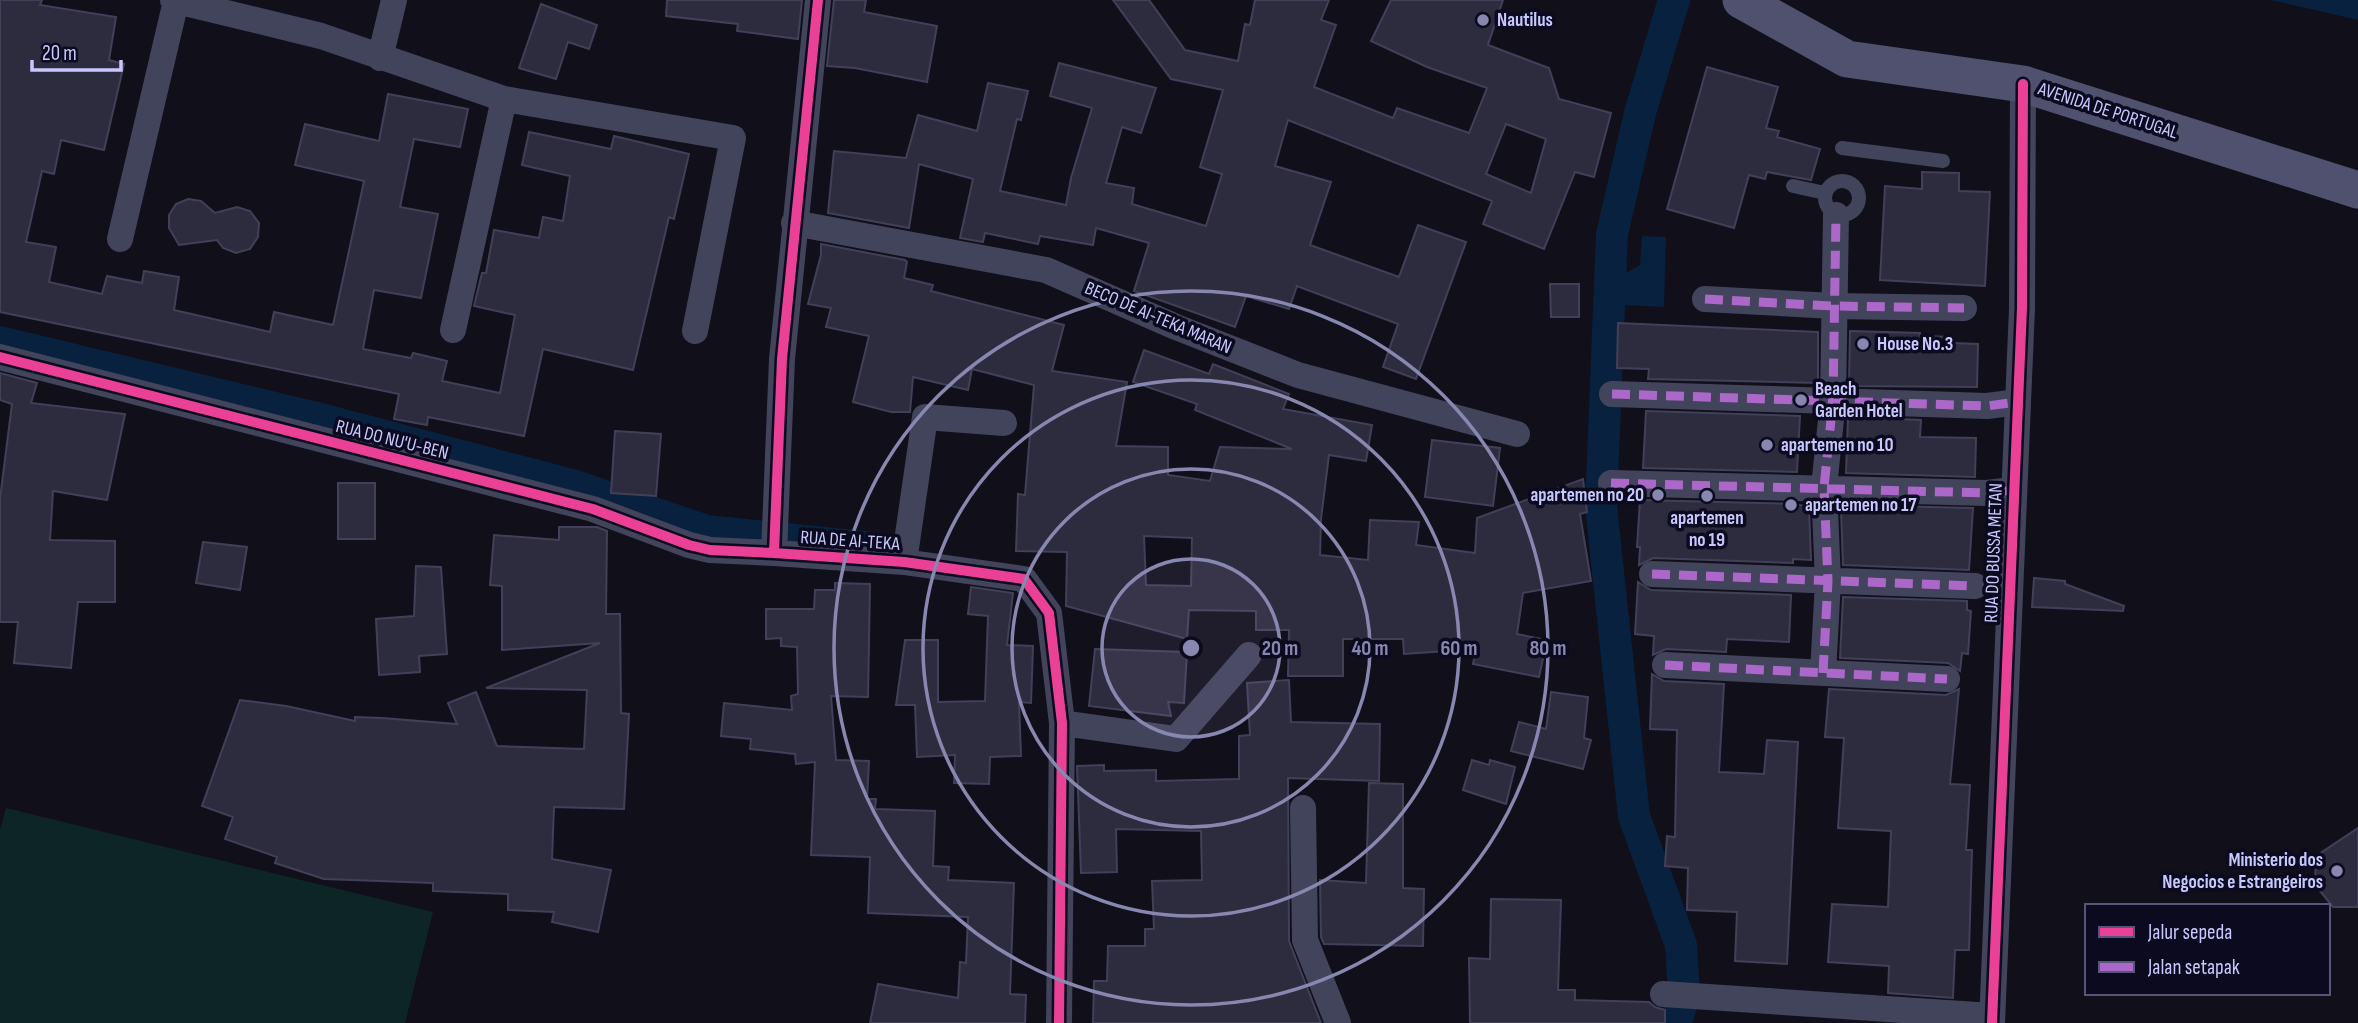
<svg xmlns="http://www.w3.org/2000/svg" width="2358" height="1023" viewBox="0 0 2358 1023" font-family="'Sofia Sans Condensed',sans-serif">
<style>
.green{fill:#0d2524}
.water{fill:#08213e}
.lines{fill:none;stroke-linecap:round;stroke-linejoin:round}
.canal{stroke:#08213e;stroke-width:32}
.building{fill:#2d2b3e;stroke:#424059;stroke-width:2;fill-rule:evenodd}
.service{stroke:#42445c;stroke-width:14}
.minor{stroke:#42445c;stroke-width:26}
.secondary{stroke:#50516e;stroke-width:37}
.quiet{stroke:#ac68c9;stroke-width:9;stroke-dasharray:18 9;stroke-linecap:butt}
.cycleway-casing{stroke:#0c0a1f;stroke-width:15}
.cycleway{stroke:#ea4096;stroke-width:10}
.ring{fill:none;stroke:#8887af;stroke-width:3.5}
.poi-dot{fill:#8887af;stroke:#0c0a1f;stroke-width:2.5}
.labels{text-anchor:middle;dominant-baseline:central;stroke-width:7;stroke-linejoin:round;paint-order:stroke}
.poi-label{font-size:19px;font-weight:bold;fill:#c8c8ff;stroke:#0c0a1f;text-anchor:start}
.street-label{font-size:19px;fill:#c8c8ff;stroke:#0c0a1f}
.centre{fill:#8887af;stroke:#0c0a1f;stroke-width:3.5}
.ring-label{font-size:21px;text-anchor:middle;font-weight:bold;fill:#8887af;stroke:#0c0a1f;stroke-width:7;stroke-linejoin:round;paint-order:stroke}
</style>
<rect width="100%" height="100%" fill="#100f1a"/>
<!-- green -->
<path class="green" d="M6,808L433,912L405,1023H0V830Z"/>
<!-- water -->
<path class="water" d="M2271,0H2358V20Z
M1642,236L1666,237L1664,307L1621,305L1623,275L1640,265Z"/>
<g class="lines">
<!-- canal -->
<path class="canal" d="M1674,0L1640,113L1612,234L1601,506L1634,816L1681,945L1684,995L1676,1023
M0,342L317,418L572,485L707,531L884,549"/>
</g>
<!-- building -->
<path class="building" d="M0,0H42L40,5L116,17L109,60L124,64L104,150L61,140L54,174L42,171L26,242L56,247L49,282L102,294L107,276L142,283L144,271L179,277L174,310L270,332L274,312L333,325L364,181L295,165L305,124L379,141L388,94L468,109L460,147L414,139L400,207L438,214L421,298L374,290L363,349L411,358L413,353L447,361L442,381L500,393L515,315L474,306L482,273H486L494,230L539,238L543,217L563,221L570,176L522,165L529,132L611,149L614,136L689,154L674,219L669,217L633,370L543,349L524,436L428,417L427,425L394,419L399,394L0,312Z
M667,0H802L798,39L737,31L738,24L666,16Z
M834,0H866L864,12L937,26L927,82L855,68L827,66Z
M1113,0H1149L1185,50L1238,61L1245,24L1250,25L1255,0H1329L1321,20L1336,25L1314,87L1393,118L1397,108L1469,133L1487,88L1427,67L1371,41L1391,0H1503L1488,45L1549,68L1559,99L1611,113L1594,177L1575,172L1544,249L1483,224L1492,201L1288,120L1275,166L1331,182L1310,245L1399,277L1418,225L1466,242L1416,379L1383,367L1398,324L1297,286L1289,309L1246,296L1235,327L1134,291L1149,243L1096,228L1093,245L1040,236L1038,244L985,233L983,242L960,238L973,179L919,164L909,228L828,213L834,151L906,158L918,115L977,131L988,83L1028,91L1021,120L1017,119L1000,191L1066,205L1071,178L1092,108L1050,96L1059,63L1156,88L1141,133L1122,127L1106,183L1134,188L1132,204L1206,226L1222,174L1200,167L1223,90L1171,79ZM1506,124L1546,139L1531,193L1486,174Z
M541,4L597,25L589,49L568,42L556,79L519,68Z
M1707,67L1778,87L1766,128L1779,131L1777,137L1820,149L1811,180L1767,172L1765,179L1749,175L1734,228L1667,209Z
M1922,172L1959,173V191L1990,192L1985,286L1880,280L1885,186L1922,189Z
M188,199L201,201L215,213L237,207L250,211L259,223L258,237L250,249L236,253L223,248L217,240L179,245L169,228V215L176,204Z
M821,244L905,260L907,262L904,278L933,285L931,291L1064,325L1052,371L1127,382L1116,446L1168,447V475L1210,481L1220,447L1292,449L1195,410L1197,404L1133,382L1144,350L1209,374L1213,364L1289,394L1283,409L1372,425L1366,461L1329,455L1321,519L1320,555L1368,560L1370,520L1419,522L1416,545L1475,553L1477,518L1583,479L1587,512L1580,514L1591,581L1523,593L1517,634L1547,640L1539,677L1473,664L1476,649L1404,654L1403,639H1343V676H1288L1289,630H1256V611L1189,610L1187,639L1066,606L1067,552L1016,551L1018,494L1025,495L1034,385L972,369L968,390L913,377L910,412H891L853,402L869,336L826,327L831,308L808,304L821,255ZM1144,536L1192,538L1191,586L1146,585Z
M1550,284H1579V317H1551Z
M1618,323L1818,332V383L1648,379L1649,369L1617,368Z
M1850,331L1920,333V336L1954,337V343L1978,344L1977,387L1849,386Z
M0,373L37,383L31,403L125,414L107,500L53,491L50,540L115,541V602H78L71,668L14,663L18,622H0V499L12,404L0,400Z
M1646,411L1800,416L1797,472L1643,468Z
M1848,417L1921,420L1920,437L1976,438L1975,477L1846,473Z
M615,431L661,434L656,496L611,493Z
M1432,440L1500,448L1493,506L1425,497Z
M338,483H375V539H338Z
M1640,500L1795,504L1809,507L1811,560L1793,559V563L1653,558L1639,565L1640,547H1637Z
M1844,505L1973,508L1969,570L1843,565L1841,509H1844Z
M559,527H597L607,531L606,614H620L621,713L629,714L624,809L554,807L552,859L611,870L598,932L552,922L554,912L508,910V894L433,891V883L324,879L275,863L277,857L225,839L233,817L202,806L240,700L286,706L355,721V717L382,718L457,724L448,703L476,692L497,746L584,749L587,690L486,688L600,643L502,650V586L490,585L494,535L559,540Z
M203,542L247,547L240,590L196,583Z
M416,566L441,567L447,654L419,656L420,672L379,675L376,619L414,616Z
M2034,578L2065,581V584L2124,606L2123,611L2032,607Z
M1638,582L1651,590L1791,595L1789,642L1727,639L1726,652L1666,649L1653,655L1654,636L1635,634Z
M835,583L870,584L868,697L831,696L836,760L869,761L867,799H876L875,809L935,811L933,866L949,867L948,880L1014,883L1010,994L1026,995L1025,1023H870L878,984L958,998L960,962L966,963L968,917L868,913L870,857L811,855L815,762L796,764L795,754L750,749L751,739L721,736L724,703L792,710L791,696L798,694L797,647L781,646V638L766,639V609H814L815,590H835Z
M971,587L1013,593L1007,645L1033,646L1031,703L1019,702L1021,756L990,757L989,784L954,783L955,755L917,757L915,705H896L905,640H938V702L985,701L988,616L968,614Z
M1843,597L1967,601V610L1971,611L1968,654L1962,653L1960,671L1948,663L1840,658Z
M1095,649L1187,652L1184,703L1168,702L1171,716L1089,706Z
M1652,674L1664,681L1724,684L1719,772L1764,774L1767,740L1798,742L1787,964L1735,961L1737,912L1687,910L1688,868L1665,866L1667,836L1675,837L1677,730L1650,729Z
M1289,680L1291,722L1380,724L1379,781L1288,778L1289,941L1321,1023H1093L1094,981H1107L1108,946H1145V929H1154L1152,881L1202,880L1201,831L1116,829L1117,872L1081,873L1077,766L1104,765V771L1156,770V781L1239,779V736L1250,735L1247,683Z
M1829,689L1946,695L1959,689L1950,784L1970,785L1966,850H1972L1969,950H1955L1953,998L1888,993L1889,966L1828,962L1832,904L1888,907L1891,831L1838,828L1844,738L1825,737Z
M1551,692L1588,697L1584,738L1591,740L1583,769L1511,751L1519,722L1546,729Z
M1472,760L1489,765L1490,760L1515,767L1506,804L1463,790Z
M1369,783L1403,784V888L1424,889L1423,946L1324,944L1321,937L1320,880L1366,883Z
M2358,828V907H2333L2315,885L2316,856Z
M1491,899L1561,900L1558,990H1575V1000L1649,1002L1655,1007L1665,1010V1023H1470L1469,958L1490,959Z"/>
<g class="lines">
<!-- service -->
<path class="service" d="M1842,148L1943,161
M1825 198a17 17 0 1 1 34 0a17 17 0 1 1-34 0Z
M1793,186L1825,193"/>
<!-- minor -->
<path class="minor" d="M173,0L321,36L504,99L733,138L695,331
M818,0L782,359L774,553L904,562L1024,579L1049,613L1062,723L1059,1023
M380,58L394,0
M794,223L1046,270L1176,327L1298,375L1517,434
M120,239L176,1
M1705,299L1833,306L1964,308
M453,330L504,99
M0,357L593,509L689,545L710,550L774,553
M1612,394L1987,406L2018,402
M1611,483L1986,493L2014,490
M904,562L925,417L1004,423
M1652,574L1975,586
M1665,665L1947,679
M1823,673L1828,581L1824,487L1833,401L1836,215
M1062,723L1176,739L1249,655
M1303,808L1305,940L1338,1023
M1663,994L1992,1016
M1992,1023L2022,308L2023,84"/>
<!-- secondary -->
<path class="secondary" d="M1741,0L1847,59L2023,84L2358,190"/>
<!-- quiet -->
<path class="quiet" d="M1705,299L1833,306L1964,308
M1612,394L1987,406L2018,402
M1611,483L1986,493L2014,490
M1652,574L1975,586
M1665,665L1947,679
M1823,673L1828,581L1824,487L1833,401L1836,215"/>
<defs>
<path id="cycleway" d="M818,0L782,359L774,553L904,562L1024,579L1049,613L1062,723L1059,1023
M0,357L593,509L689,545L710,550L774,553
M1992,1023L2022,308L2023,84"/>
</defs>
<!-- cycleway casing -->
<use href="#cycleway" class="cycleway-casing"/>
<!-- cycleway -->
<use href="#cycleway" class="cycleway"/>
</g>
<!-- distance rings -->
<circle cx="1191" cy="648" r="89" fill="#8887af" fill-opacity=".12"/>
<g class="ring">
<circle cx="1191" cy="648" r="89"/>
<circle cx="1191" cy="648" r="179"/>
<circle cx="1191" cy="648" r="268"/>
<circle cx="1191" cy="648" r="357"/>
</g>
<!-- markers -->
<g class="poi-dot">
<circle cx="1483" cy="20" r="7"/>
<circle cx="1863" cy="344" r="7"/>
<circle cx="1801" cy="400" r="7"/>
<circle cx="1767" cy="445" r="7"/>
<circle cx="1658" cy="495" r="7"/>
<circle cx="1707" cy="496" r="7"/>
<circle cx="1791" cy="505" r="7"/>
<circle cx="2337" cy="871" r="7"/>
</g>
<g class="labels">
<!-- poi labels -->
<g class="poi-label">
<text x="1497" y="20">Nautilus</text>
<text x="1877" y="344">House No.3</text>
<text x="1815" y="389">Beach<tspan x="1815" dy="22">Garden Hotel</tspan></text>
<text x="1781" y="445">apartemen no 10</text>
<text x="1644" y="495" text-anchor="end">apartemen no 20</text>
<text x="1805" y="505">apartemen no 17</text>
<text x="1707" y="518" text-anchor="middle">apartemen<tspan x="1707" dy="22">no 19</tspan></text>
<text x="2323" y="860" text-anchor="end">Ministerio dos<tspan x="2323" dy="22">Negocios e Estrangeiros</tspan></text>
</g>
<!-- street labels -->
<g class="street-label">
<text transform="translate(2108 111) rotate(18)">AVENIDA DE PORTUGAL</text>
<text transform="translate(1158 318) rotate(23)">BECO DE AI-TEKA MARAN</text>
<text transform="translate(392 440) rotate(14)">RUA DO NU'U-BEN</text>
<text transform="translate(850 541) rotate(4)">RUA DE AI-TEKA</text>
<text transform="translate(1994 553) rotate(-88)">RUA DO BUSSA METAN</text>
</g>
</g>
<circle cx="1191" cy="648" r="10" class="centre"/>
<g class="ring-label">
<text x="1280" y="655">20 m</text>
<text x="1370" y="655">40 m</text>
<text x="1459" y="655">60 m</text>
<text x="1548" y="655">80 m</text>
</g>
<!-- legend -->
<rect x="2085" y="904" width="245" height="91" fill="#0c0a1f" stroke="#575679" stroke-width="2"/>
<rect x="2099" y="927" width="35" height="10" fill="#ea4096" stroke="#575679" stroke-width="2"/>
<text x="2148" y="939" font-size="21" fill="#c8c8ff">Jalur sepeda</text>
<rect x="2099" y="962" width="35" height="10" fill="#ac68c9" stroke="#575679" stroke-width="2"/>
<text x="2148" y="974" font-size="21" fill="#c8c8ff">Jalan setapak</text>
<!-- scale -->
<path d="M32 60v10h89v-10" fill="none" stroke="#c8c8ff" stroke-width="3.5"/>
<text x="42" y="60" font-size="21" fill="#c8c8ff" stroke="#0c0a1f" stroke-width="5" paint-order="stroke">20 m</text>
</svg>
